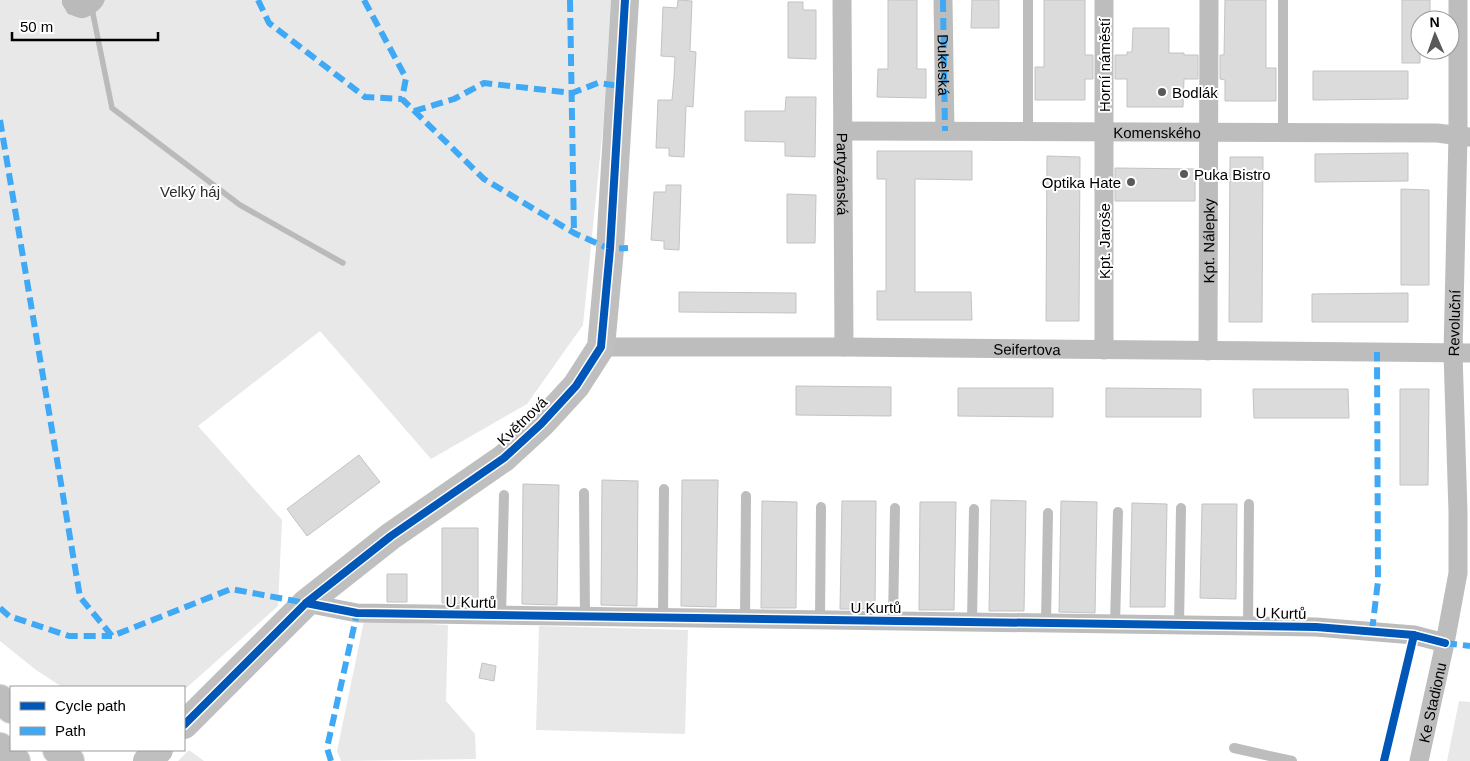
<svg xmlns="http://www.w3.org/2000/svg" width="1470" height="761" viewBox="0 0 1470 761" font-family="Helvetica,sans-serif">
<style>
.green{fill:#e8e8e8}
.water{fill:#bababa}
.lines{fill:none;stroke-linecap:round;stroke-linejoin:round}
.stream{stroke:#bababa;stroke-width:5.5}
.building{fill:#dbdbdb;stroke:#c3c3c3}
.highway-casing{stroke:#dbdbdb;stroke-width:30}
.lane{stroke:#bdbdbd;stroke-width:10}
.street{stroke:#bdbdbd;stroke-width:19}
.secondary{stroke:#bfbfbf;stroke-width:28}
.highway{stroke:#bdbdbd;stroke-width:28}
.quiet{stroke:#3fa9f5;stroke-width:6;stroke-dasharray:12 6;stroke-linecap:butt}
.cycleway-casing{stroke:#fff;stroke-width:11}
.cycleway{stroke:#0057b8;stroke-width:8}
.poi-dot{fill:#595959;stroke:#fff;stroke-width:2}
.labels{text-anchor:middle;dominant-baseline:central;stroke-width:4;stroke-linejoin:round;paint-order:stroke}
.street-label{font-size:15px;fill:#000;stroke:#fff}
.poi-label{font-size:15px;fill:#000;stroke:#fff;text-anchor:start}
.park-label{font-size:15px;fill:#2c2c2c;stroke:#fff}
</style>
<rect width="100%" height="100%" fill="#fff"/>
<!-- green -->
<path class="green" d="M0,0H62V4H104L105,0H611L603,127L583,325L527,404L431,459L320,331L198,426L282,520L278,606L184,690V687H62L36,670L0,641Z
M364,621L448,625L446,701L475,734L476,759L341,761L337,751Z
M539,626L688,630L685,734L536,730Z
M1459,701L1470,702V761H1447Z
M189,750L204,761H178Z"/>
<!-- water -->
<path class="water" d="M62,0H105C103,8 92,16 84,18C79,19 73,15 68,14L62,4Z"/>
<g class="lines">
<!-- stream -->
<path class="stream" d="M94,0L93,14L112,108L240,205L343,263"/>
</g>
<!-- building -->
<path class="building" d="M678,0L692,1L690,51L696,52L693,107L686,106L684,157L669,156V148H656L658,100H672L674,78L675,57L661,56L663,7L677,8Z
M888,0H917V69H926V98L877,97L878,69H888Z
M972,0H999V28H971Z
M1044,0H1085V55H1093V79H1085V100H1035V67H1044Z
M1225,0H1266V68H1276V101H1225V80L1220,79V55H1224Z
M1402,0H1430V20H1420V63H1402Z
M788,2H803V10H816V59L788,58Z
M1133,28H1169V53H1184V55H1198V79H1184L1183,107H1127V79H1115V55H1127V52H1132Z
M1313,71H1408V99L1313,100Z
M786,97H816L815,157L785,156V142L745,141V111H785Z
M877,151H972V180L915,179V292H971L972,320H877V291H886V179H877Z
M1408,153V181L1315,182V154Z
M1047,156L1080,157L1079,321H1046Z
M1230,157H1263L1262,322H1229Z
M1115,168L1195,169V201H1115Z
M666,185H681L679,250L664,249V241L651,240L654,192H666Z
M1401,189L1429,190V285H1401Z
M787,194L816,195L815,243H787Z
M679,292L796,293V313L679,312Z
M1408,293V322H1312V294Z
M796,386L891,387V416L796,415Z
M958,388H1053V417L958,416Z
M1106,388L1201,389V417H1106Z
M1253,389H1348L1349,418H1254Z
M1400,389H1429L1428,485H1400Z
M359,455L380,482L307,536L287,509Z
M602,480L638,481L637,606L601,605Z
M682,480H718L716,607L681,606Z
M523,484L559,485L557,605L522,604Z
M991,500L1026,501L1024,611H989Z
M762,501L797,502L796,608H761Z
M842,501H876L875,609H840Z
M1061,501L1097,502L1095,613L1059,612Z
M920,502H956L954,610H919Z
M1132,503L1167,504L1165,607H1130Z
M1202,504H1237L1236,599L1200,598Z
M442,528H478V604L442,603Z
M387,574H407V602H387Z
M482,663L496,666L494,681L479,678Z"/>
<g class="lines">
<defs>
<path id="highway" d="M0,699L11,709
M0,747L16,761
M57,750L70,761"/>
</defs>
<!-- highway casing -->
<use href="#highway" class="highway-casing"/>
<!-- lane -->
<path class="lane" d="M1283,0V132
M1028,131V0
M584,493L585,617
M501,616L504,495
M663,618L664,489
M745,619L746,496
M820,620L821,507
M893,621L895,508
M972,621L974,509
M1046,622L1048,513
M1115,624L1118,512
M1179,625L1181,508
M1248,626L1249,504
M1234,748L1292,761"/>
<!-- street -->
<g class="street">
<path id="s1" d="M842,0L844,347"/>
<path d="M943,0L945,131"/>
<path d="M1104,0V350"/>
<path id="s2" d="M843,131L1437,133L1469,137"/>
<path id="s3" d="M601,347H844L1470,353"/>
<path id="s4" d="M1208,351L1209,0"/>
<path d="M306,603L357,613L1316,627L1414,635L1445,643"/>
<path id="s5" d="M1419,761L1445,643L1458,573V512L1453,353L1458,135V0"/>
</g>
<!-- secondary -->
<path class="secondary" d="M184,725L306,603L391,536L504,458L541,424L576,386L601,347L610,249L625,0
M147,761L159,750"/>
<!-- highway -->
<use href="#highway" class="highway"/>
<!-- quiet -->
<g class="quiet">
<path d="M258,0L269,23L365,97L402,99"/>
<path d="M364,0L406,78L402,99L484,179L574,233L610,249L628,248"/>
<path d="M570,0L574,233"/>
<path id="s6" d="M943,0L945,131"/>
<path d="M414,111L454,99L484,83L572,93L598,83L620,86"/>
<path d="M0,120L80,597L112,636L231,589L306,603"/>
<path d="M0,608L9,616L69,636H112"/>
<path d="M1372,631L1378,581L1377,352"/>
<path d="M1445,643L1470,646"/>
<path d="M331,761L327,748L357,613"/>
</g>
<defs>
<path id="cycleway" d="M306,603L357,613L1316,627L1414,635L1445,643
M184,725L306,603L391,536L504,458L541,424L576,386L601,347L610,249L625,0
M1384,761L1414,635"/>
</defs>
<!-- cycleway casing -->
<use href="#cycleway" class="cycleway-casing"/>
<!-- cycleway -->
<use href="#cycleway" class="cycleway"/>
</g>
<!-- markers -->
<g class="poi-dot">
<circle cx="1162" cy="92" r="5"/>
<circle cx="1184" cy="174" r="5"/>
<circle cx="1131" cy="182" r="5"/>
</g>
<g class="labels">
<!-- street labels -->
<g class="street-label">
<text stroke="none"><textPath href="#s6" startOffset="65">Dukelská</textPath></text>
<text transform="translate(1104 65) rotate(-90)">Horní náměstí</text>
<text stroke="none"><textPath href="#s2" startOffset="314">Komenského</textPath></text>
<text stroke="none"><textPath href="#s1" startOffset="174">Partyzánská</textPath></text>
<text transform="translate(1104 241) rotate(-90)">Kpt. Jaroše</text>
<text stroke="none"><textPath href="#s4" startOffset="110">Kpt. Nálepky</textPath></text>
<text stroke="none"><textPath href="#s5" startOffset="442">Revoluční</textPath></text>
<text stroke="none"><textPath href="#s3" startOffset="426">Seifertova</textPath></text>
<text transform="translate(522 421) rotate(-44)">Květnová</text>
<text transform="translate(471 602) rotate(1)">U Kurtů</text>
<text x="876" y="607">U Kurtů</text>
<text transform="translate(1281 613) rotate(1)">U Kurtů</text>
<text stroke="none"><textPath href="#s5" startOffset="60">Ke Stadionu</textPath></text>
</g>
<!-- poi labels -->
<g class="poi-label">
<text x="1172" y="92">Bodlák</text>
<text x="1194" y="174">Puka Bistro</text>
<text x="1121" y="182" text-anchor="end">Optika Hate</text>
</g>
<!-- park labels -->
<g class="park-label">
<text x="190" y="191">Velký háj</text>
</g>
</g>
<!-- legend -->
<rect x="10" y="686" width="175" height="65" fill="#ffffff" stroke="#999999"/>
<rect x="20" y="702" width="25" height="8" fill="#0057b8" stroke="#999999"/>
<text x="55" y="711" font-size="15" fill="#000000">Cycle path</text>
<rect x="20" y="727" width="25" height="8" fill="#3fa9f5" stroke="#999999"/>
<text x="55" y="736" font-size="15" fill="#000000">Path</text>
<!-- north arrow -->
<g transform="translate(1435 35) rotate(358)"><circle r="24" fill="#ffffff" stroke="#999999"/>
<path d="M0-4L9 19L0 12L-9 19Z" fill="#595959"/>
<text y="-8" font-size="14" font-weight="bold" text-anchor="middle" fill="#000000">N</text>
</g>
<!-- scale -->
<path d="M12 32v8h146v-8" fill="none" stroke="#000000" stroke-width="2.5"/>
<text x="20" y="32" font-size="15" fill="#000000" stroke="#ffffff" stroke-width="4" paint-order="stroke">50 m</text>
</svg>
